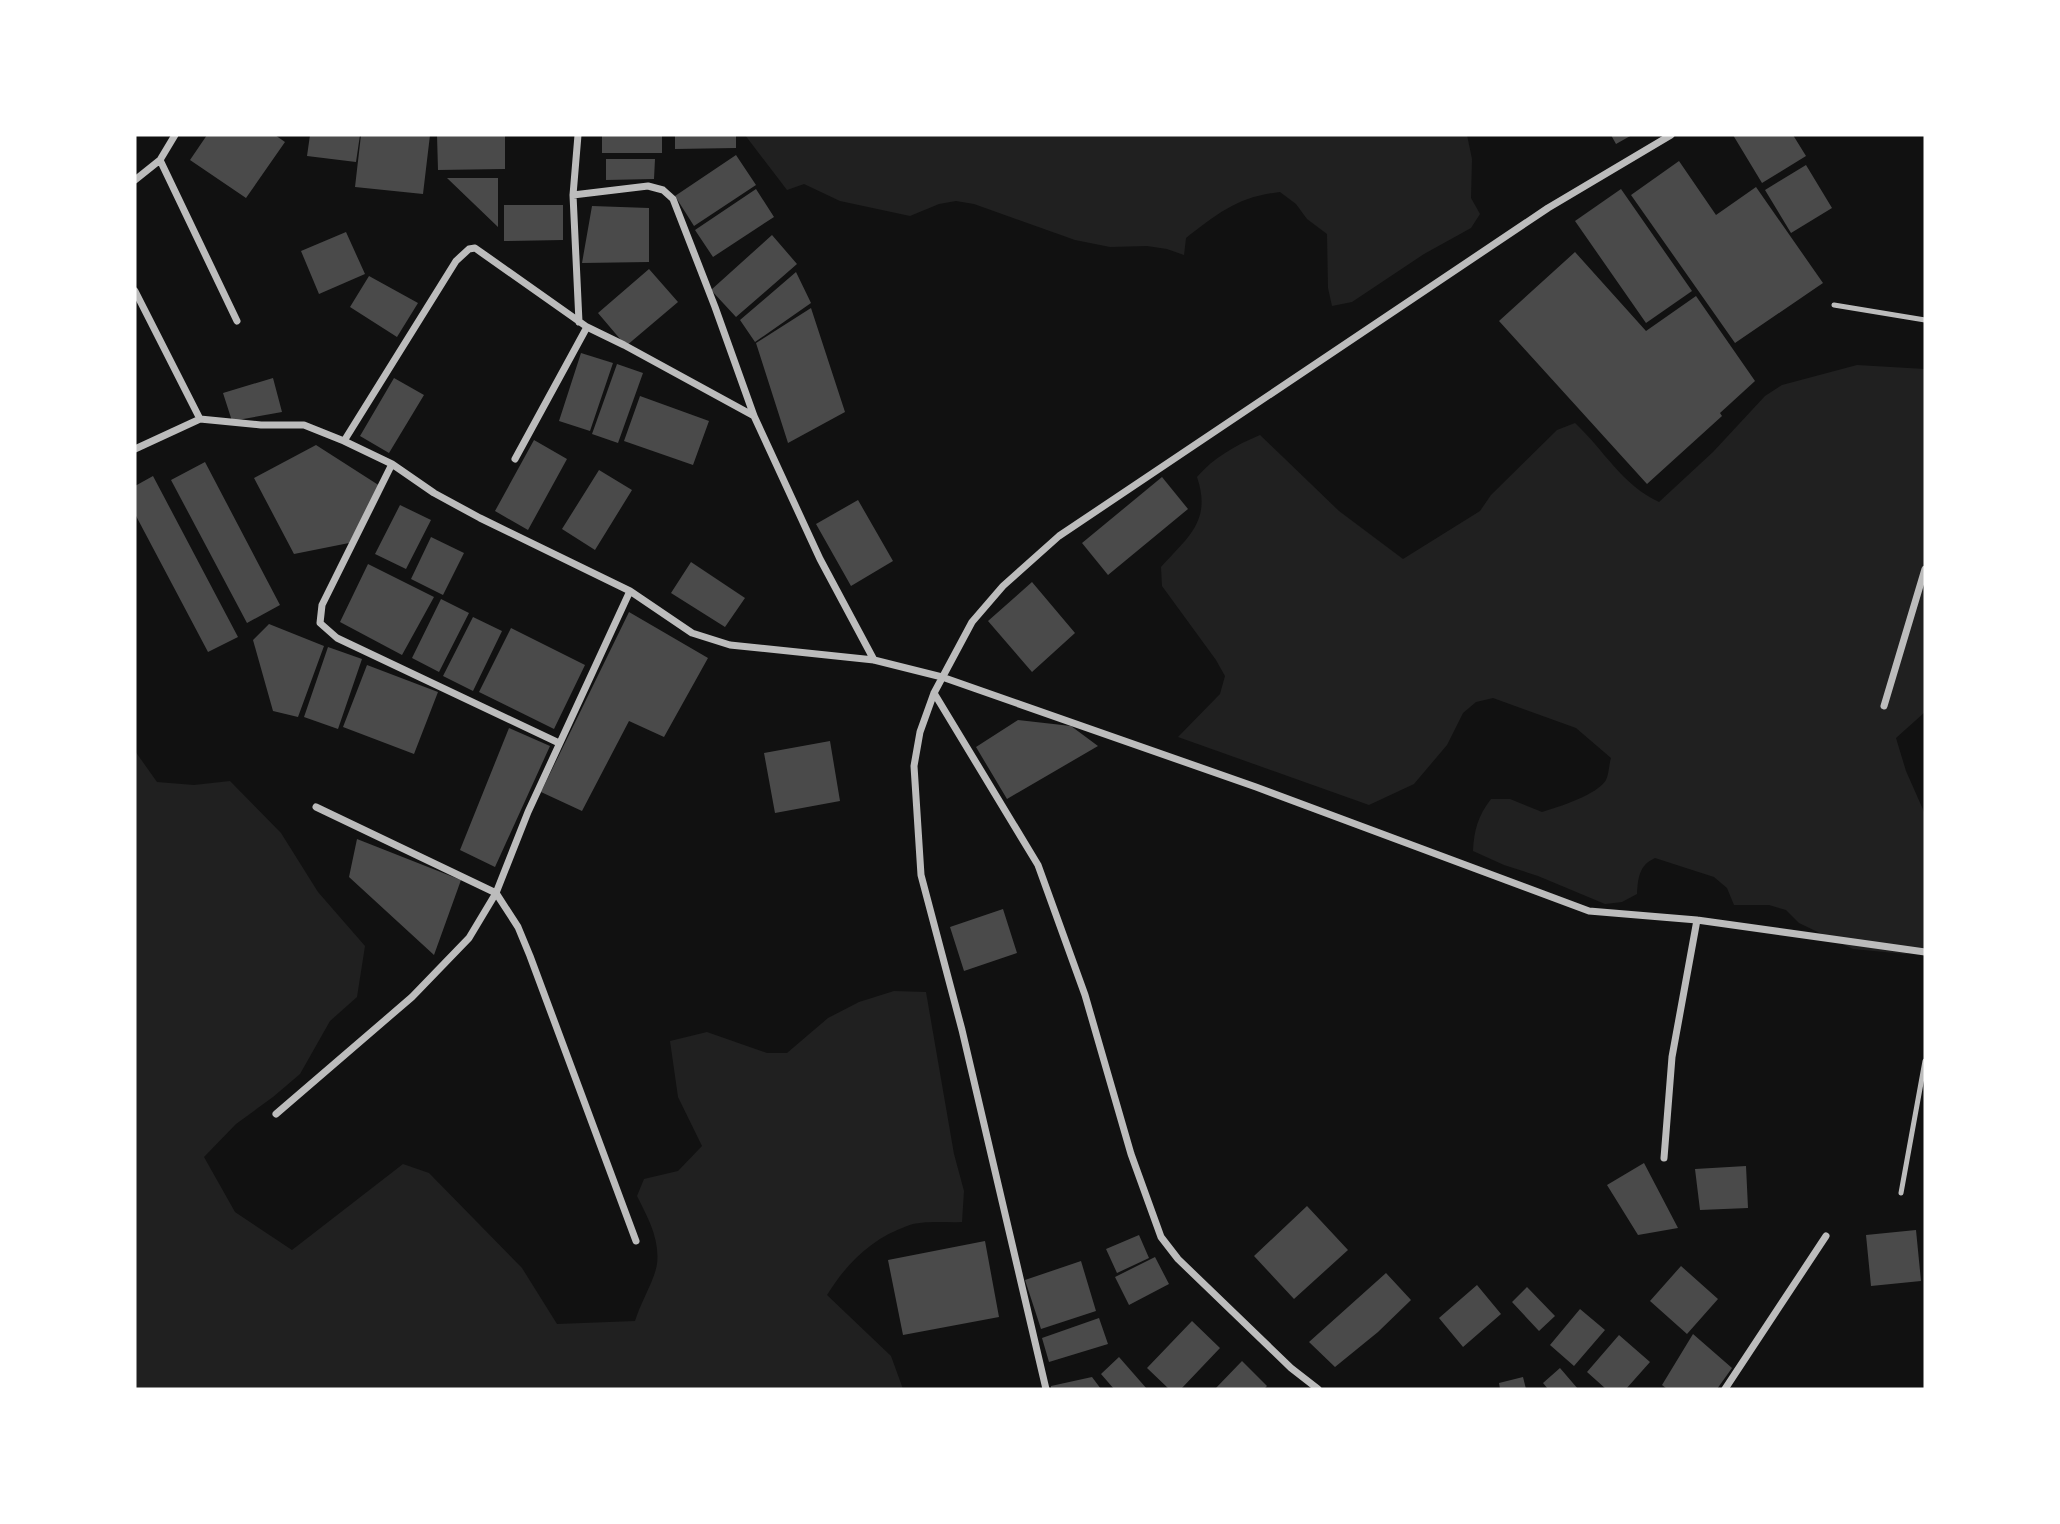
<svg xmlns="http://www.w3.org/2000/svg" width="2060" height="1524" viewBox="0 0 2060 1524" font-family="'Work Sans',sans-serif">
<style>
.green{fill:#202020}
.building{fill:#4a4a4a}
.lines{fill:none;stroke-linecap:round;stroke-linejoin:round}
.service{stroke:#bcbcbc;stroke-width:5}
.minor{stroke:#bcbcbc;stroke-width:7}
</style>
<rect width="100%" height="100%" fill="#111"/>
<!-- green -->
<path class="green" d="M745,135H1467L1472,159L1471,198L1480,214L1471,228L1424,254L1352,302L1332,306L1328,288L1327,234L1307,219L1296,204L1280,192C1237,197 1219,213 1186,238L1184,255L1167,249L1147,246L1110,247L1075,240L974,204L956,201L939,204L910,216L840,201L804,184L787,190Z
M1857,365L1925,369V712L1896,738L1906,771L1925,814V949L1923,950L1905,954L1853,949L1799,923L1786,910L1769,905H1734L1727,888L1714,877L1655,858C1639,865 1638,878 1637,894L1622,902L1605,904L1538,876L1504,865L1473,851C1474,830 1478,816 1491,799H1510L1542,812C1558,807 1597,795 1606,780C1609,774 1609,764 1611,758L1576,728L1493,698L1476,702L1463,713L1447,745L1414,784L1369,805L1178,737L1220,694L1225,676L1216,660L1162,586L1161,567C1188,537 1212,521 1197,477C1213,458 1236,445 1260,435L1339,511L1403,559L1480,511L1491,495L1557,430L1575,423C1604,450 1622,485 1659,502L1713,452L1765,396L1782,385Z
M135,751L157,782L194,785L230,781L281,833L318,892L365,946L357,997L330,1021L300,1074L273,1097L236,1124L204,1157L235,1212L292,1250L403,1164L429,1173L522,1268L557,1324L635,1321C640,1304 655,1279 657,1264C660,1239 648,1218 637,1196L644,1179L678,1171L702,1146L678,1097L670,1041L707,1032L767,1053H787L828,1018L859,1002L894,991L926,992L954,1154L964,1191L962,1222C945,1223 923,1220 907,1226C871,1239 847,1263 827,1295L891,1356L903,1389H135Z"/>
<!-- building -->
<path class="building" d="M207,135H275L285,142L246,198L190,160Z
M310,135H360L356,162L307,156Z
M361,135H430L423,194L355,187Z
M437,135H505V169L438,170Z
M602,135H662V153H602Z
M675,135H736V148L675,149Z
M1611,135H1632L1616,144Z
M1733,135H1793L1806,156L1762,183Z
M736,155L756,185L694,226L675,196Z
M606,159H655L654,179L606,180Z
M1679,161L1716,215L1756,187L1823,283L1735,343L1631,195Z
M1806,165L1832,208L1791,233L1765,190Z
M447,178H498V227Z
M756,189L774,217L713,257L695,230Z
M1621,189L1692,291L1646,323L1575,221Z
M504,205H563V240L504,241Z
M592,206L649,208V262L582,263Z
M346,232L365,274L319,294L301,251Z
M772,235L797,264L736,317L711,290Z
M1575,252L1646,331L1696,296L1755,381L1720,413L1722,416L1647,484L1499,321Z
M649,269L678,302L626,346L598,313Z
M796,272L811,303L755,342L740,320Z
M369,276L418,303L397,337L350,307Z
M811,308L845,412L788,443L756,343Z
M581,353L613,363L590,431L559,421Z
M617,364L643,373L618,443L592,434Z
M273,378L282,412L232,421L223,393Z
M394,378L424,395L389,453L360,436Z
M640,396L709,421L693,465L624,441Z
M534,440L567,459L528,530L495,511Z
M316,445L380,486L349,543L294,554L254,478Z
M205,462L280,605L247,623L171,480Z
M599,470L632,490L595,550L562,529Z
M153,476L238,637L208,652L135,514V486Z
M1162,477L1188,509L1108,575L1082,543Z
M858,500L893,561L851,586L816,524Z
M400,505L431,520L406,569L375,554Z
M431,537L464,553L443,595L411,579Z
M691,562L745,598L725,627L671,593Z
M368,564L434,597L402,655L340,622Z
M1032,582L1075,633L1032,672L988,621Z
M441,599L469,613L439,672L412,658Z
M629,612L708,658L664,737L629,721L582,811L541,792Z
M473,617L502,631L473,691L443,676Z
M269,624L324,646L298,717L273,711L253,640Z
M511,628L585,665L554,729L479,692Z
M328,647L362,659L338,729L304,717Z
M367,665L438,692L414,754L343,727Z
M1018,720L1071,726L1098,746L1007,799L976,747Z
M509,728L550,746L495,867L460,850Z
M830,741L840,801L775,813L764,753Z
M357,839L461,880L434,955L349,877Z
M1003,909L1017,953L964,971L950,927Z
M1644,1163L1678,1228L1638,1235L1607,1185Z
M1746,1166L1748,1208L1700,1210L1695,1169Z
M1307,1206L1348,1250L1294,1299L1254,1256Z
M1916,1230L1921,1281L1871,1286L1866,1235Z
M1139,1235L1149,1258L1117,1273L1106,1249Z
M985,1241L999,1317L903,1335L888,1260Z
M1155,1257L1169,1284L1129,1305L1115,1277Z
M1081,1261L1096,1311L1041,1329L1025,1280Z
M1681,1266L1718,1299L1687,1334L1650,1301Z
M1386,1273L1411,1300L1378,1332L1335,1367L1309,1342Z
M1477,1285L1501,1314L1463,1347L1439,1318Z
M1527,1287L1555,1316L1539,1331L1512,1302Z
M1580,1309L1605,1330L1574,1366L1550,1345Z
M1099,1318L1108,1344L1049,1362L1042,1338Z
M1192,1321L1220,1348L1181,1389H1169L1147,1368Z
M1693,1334L1732,1368L1717,1389H1667L1662,1385Z
M1619,1335L1650,1362L1626,1389H1606L1587,1372Z
M1119,1357L1147,1389H1114L1101,1374Z
M1242,1361L1267,1386L1264,1389H1215Z
M1560,1368L1578,1389H1548L1543,1383Z
M1092,1377L1101,1389H1051V1386Z
M1523,1377L1526,1389H1500L1499,1383Z"/>
<g class="lines">
<!-- service -->
<path class="service" d="M1834,305L1925,320
M1901,1193L1925,1061"/>
<!-- minor -->
<path class="minor" d="M578,135L573,195L579,322
M160,160L237,321
M135,180L160,160L175,135
M573,195L648,186L663,190L673,199L715,307L754,416L820,559L874,660
M135,291L200,419
M200,419L261,425H304L344,441L392,464L434,493L480,518L630,591L692,633L730,645L874,660L942,677L1256,787L1589,911L1697,920L1925,952
M344,441L456,261L469,249L475,248L587,327L624,345L754,416
M135,449L200,419
M515,459L587,327
M392,464L322,605L320,623L337,638L559,743
M630,591L528,812L496,893L518,927L530,956L636,1241
M934,693L1038,865L1085,995L1131,1154L1161,1237L1178,1259L1291,1368L1318,1389
M1884,706L1925,569
M276,1114L412,997L469,938L496,893L316,807
M1664,1158L1672,1057L1697,920
M1046,1389L962,1030L921,875L914,766L920,732L934,693L972,622L1003,586L1059,536L1548,208L1671,135
M1725,1389L1826,1236"/>
</g>
<!-- border -->
<rect width="2060" height="1524" fill="none" stroke="#ffffff" stroke-width="273"/>
</svg>
